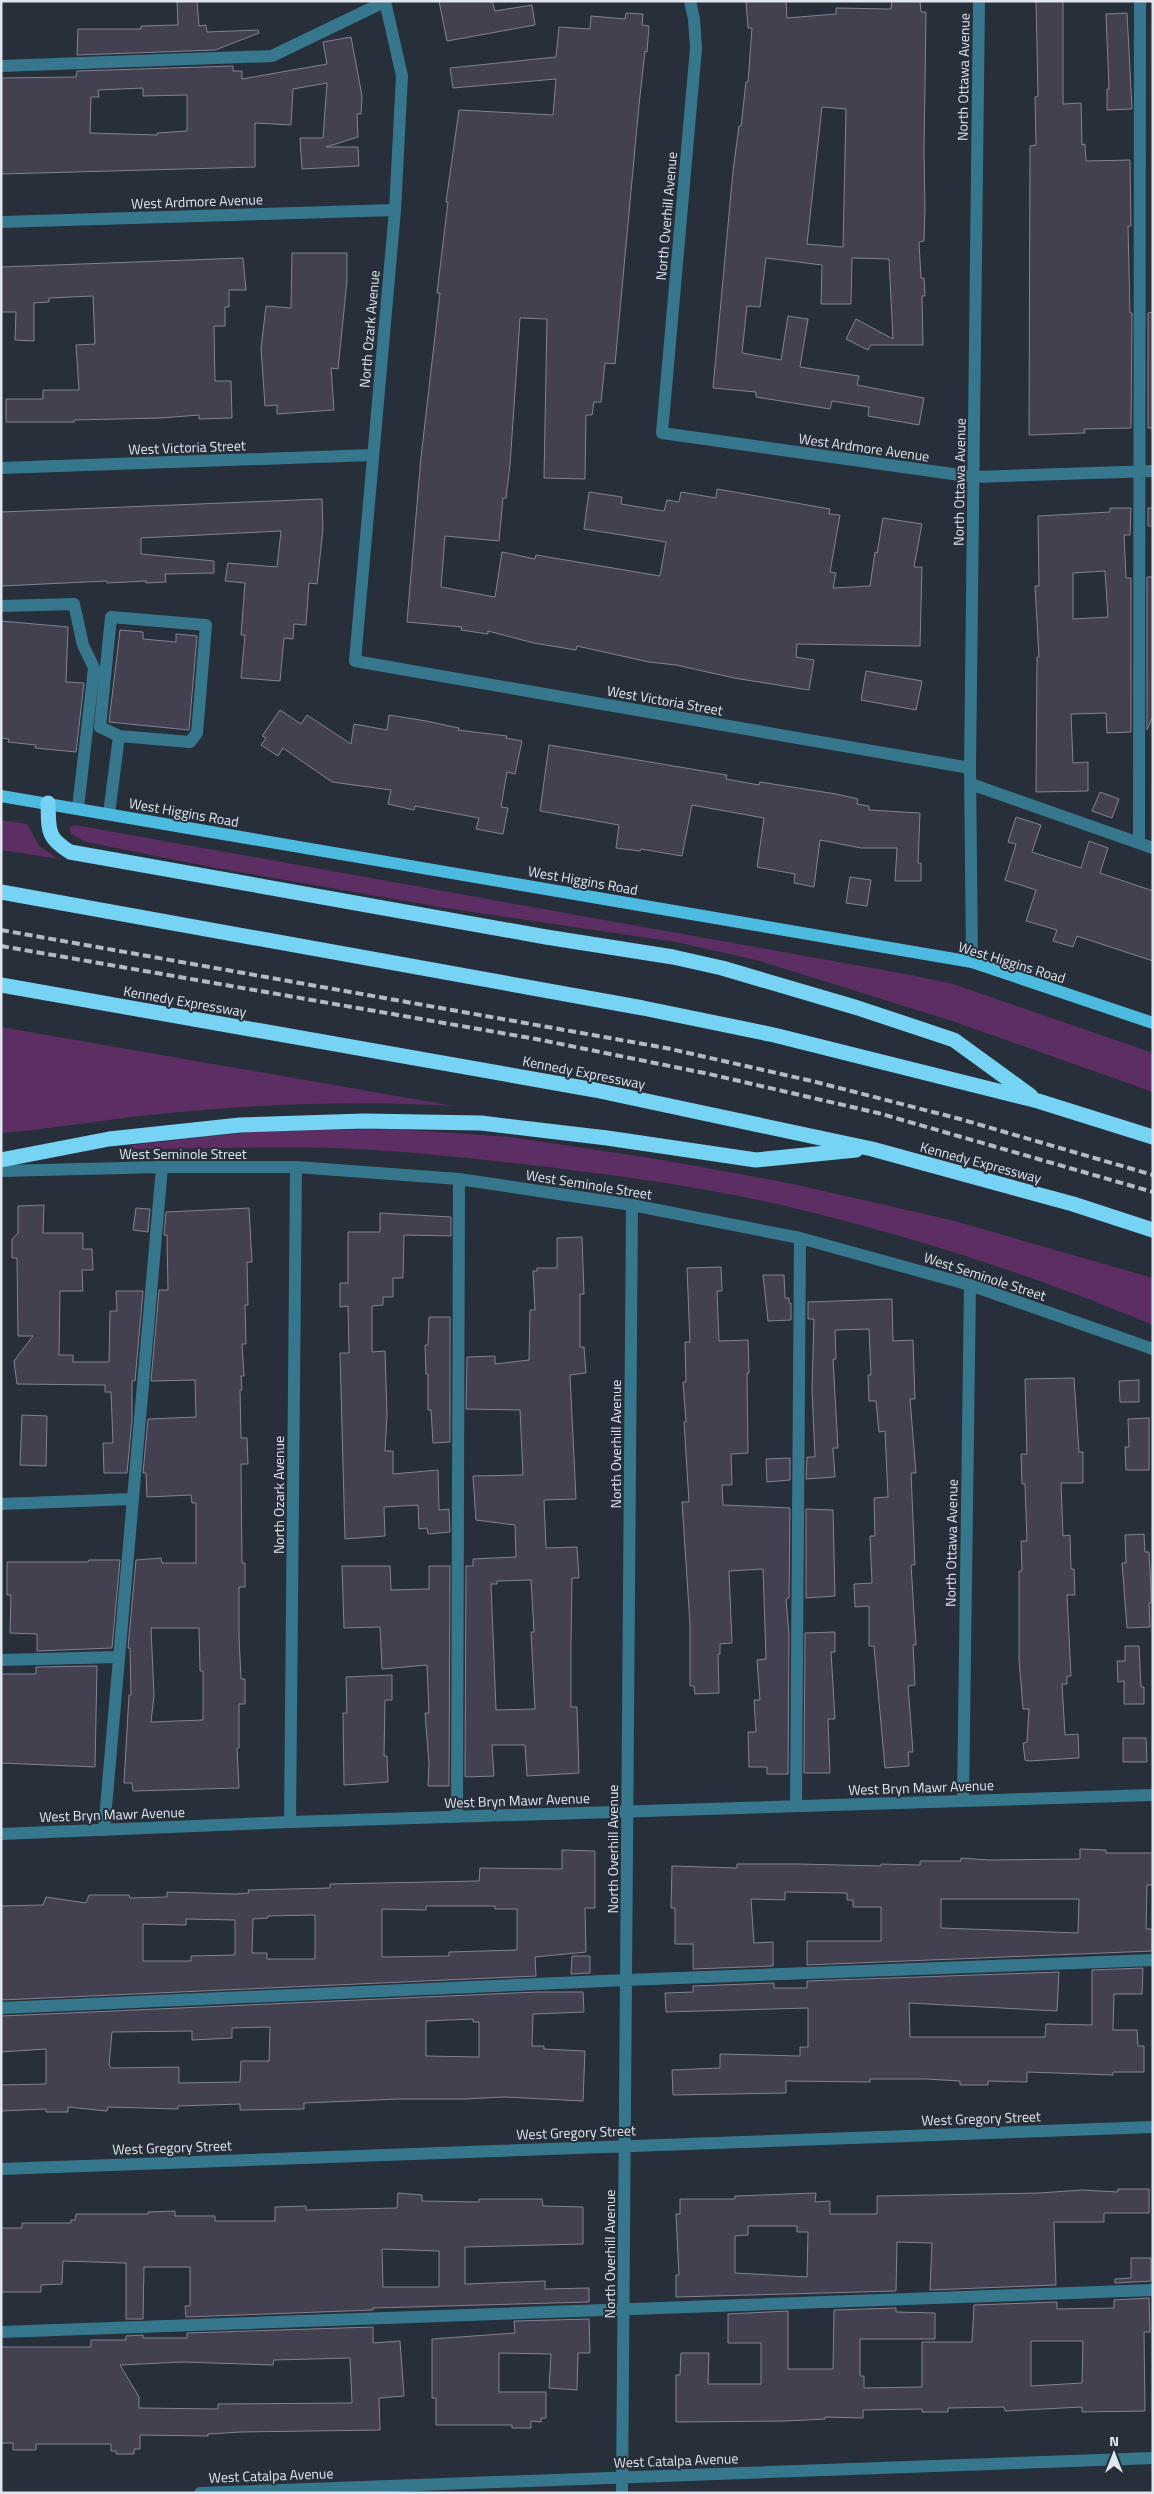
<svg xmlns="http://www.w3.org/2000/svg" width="1154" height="2494" viewBox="0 0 1154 2494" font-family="'Titillium Web',sans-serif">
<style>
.green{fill:#5d2e63}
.building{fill:#43414f;stroke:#838292;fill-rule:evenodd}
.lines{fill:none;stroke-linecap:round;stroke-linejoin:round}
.minor{stroke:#36778d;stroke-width:12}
.major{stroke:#4cbbdf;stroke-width:12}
.highway{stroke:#77d3f3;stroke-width:15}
.rail{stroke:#b4bac2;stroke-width:4;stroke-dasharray:8 4;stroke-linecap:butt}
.labels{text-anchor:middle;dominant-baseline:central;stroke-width:4;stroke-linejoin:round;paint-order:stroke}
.street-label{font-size:14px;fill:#e0e6ed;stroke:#272f3a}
</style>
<rect width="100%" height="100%" fill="#272f3a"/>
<!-- green -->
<path class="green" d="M1,820L27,824L39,846L59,859L1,850Z
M75,825L911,975L953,984L1153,1053V1092L952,1021L760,961L676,942L446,908L211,867L86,842L71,834L69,827Z
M1,1027L454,1106C355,1100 258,1104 159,1114C106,1119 54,1129 1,1133Z
M395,1129L510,1137L657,1159L788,1183L951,1220L1153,1278V1325C1032,1274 905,1234 777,1204C693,1185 607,1174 522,1164C460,1157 396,1150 333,1148C265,1146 196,1149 128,1149L133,1145L258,1131Z"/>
<!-- building -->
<path class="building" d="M177,1H197L199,26L206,25L207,32L258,30L259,33L215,50L77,55L78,29H141V26L178,25Z
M439,1H492L495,11L532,5L535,25L447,41Z
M746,1H786L787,18L836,14V8L891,9L892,1H920L921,12H926L924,151L925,208L924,241L919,242L921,278H924L925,296H922L923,345H871L868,350L846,339L856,319L893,339L889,259L852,258L851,304H821L822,265L766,258L760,307L747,306L742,353L781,360L788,316L808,319L800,367L859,376L857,385L924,398L919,425L868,416L869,407L832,401L830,409L756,397V392L713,388L733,171L739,126H741L746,82H748L752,28H748ZM822,107L846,109L843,247L807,244Z
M1036,1H1063V104L1081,103L1082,145L1085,144L1086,161L1130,160L1131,226H1128L1130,313H1132L1131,428L1084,429L1085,433L1029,435L1030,146L1036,145L1035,97L1038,96Z
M626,13L643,14L642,25L649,26L647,52L645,51L639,105L615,364L605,363L601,402H594L592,415H586L585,479L544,478L547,319L520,318L510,465L506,498H503L499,541L445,536L441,587L495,597L502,552L535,559L536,555L660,576L666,542L584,529L589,492L622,497L621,504L664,511L667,500L679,502L681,492L716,498L717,489L830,509L829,514L840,515L830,572L836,573L833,588L870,586L875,552L877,553L883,518L922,524L914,567H922L920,646L797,644L796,657L814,660L809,690L734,678L676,665L649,662L577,646L576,650L534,643L488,631V634L461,630L462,627L407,622L421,457L440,293H437L448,202H446L459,110L553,115L556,79L453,88L450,68L556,57L559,27L590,29L591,16L625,19Z
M1127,13L1132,109L1107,110V89H1109L1106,14Z
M351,37L362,96L361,114H357L358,137L326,147H358L359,166L302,169L300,138H323L327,83L293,89L291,125L255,123V167L1,174V78L76,77L77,71L233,66V71H242V79L327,64L323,42ZM143,88V96L187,95V131L157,133V135L90,133L91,97H99L98,90Z
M292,253H347V281L338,369L331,368L334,410L277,414V405L265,406L261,348L266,306L291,308Z
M243,258L246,290H229V307H225V326H214L215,381H231L232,418L199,419V415L161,418L74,420V422H6V399H43V390H79L76,345L95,344L93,296L49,298V302L34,303V341L15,340L16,312H1V267Z
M1153,312V428H1148V313Z
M322,499L323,529L317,584L309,583L306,625L294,624L293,639L284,638L280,681L241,678L245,635H241L245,583L225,581L228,563L277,567L281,531L141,538V554L214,561V573L165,574L166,582L146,583V581L107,583V581L1,586V512Z
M1110,508H1131L1130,535H1124L1126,578H1131V732L1107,733L1106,713L1071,714L1073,763L1088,762V791L1036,792L1037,657H1039L1035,586H1039L1038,516L1110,512ZM1105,571L1108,617L1073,619V573Z
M1148,508H1153V526H1148Z
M1147,577H1153V716L1147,730Z
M1,621L68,627L66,682L84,683L76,752L35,748L36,745L8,742L9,739L1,738Z
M120,630L143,632V639L176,642V634L197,636L189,730L109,722Z
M866,671L922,681L916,710L861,700Z
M280,710L301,724L307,715L351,744L354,724L387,730L389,715L426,721L459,728L458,730L507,736L506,738L522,741L515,774L507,772L501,807L508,808L503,834L476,829L479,818L415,806L414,810L388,804L391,790L332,782L283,748L278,756L261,745L266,738L262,736Z
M549,745L727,775L726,779L759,785L760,782L836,794L858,799L857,804L869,806V810L920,813L918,863H921V881H895L897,848H861L820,840L814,887L794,883L795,874L757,867L764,818L692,805L682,856L641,849L640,851L616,848L619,825L540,811Z
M1100,792L1119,799L1112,818L1092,811Z
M1016,817L1041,825L1032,852L1081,868L1089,841L1108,848L1100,873L1153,891V961L1077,936L1073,947L1053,941L1057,930L1026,921L1036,890L1005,880L1016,844L1008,842Z
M850,877L871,880L867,906L846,903Z
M44,1205L43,1233H83V1249H92L93,1270H82L83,1291H60L59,1355H73V1362H109L110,1311H117L116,1291H143L135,1381H132V1419L127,1473H104L103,1443H113L111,1392H105V1385L17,1384L14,1361L33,1336H18L17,1258H12V1239L18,1233V1206Z
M136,1208L150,1209L148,1232L133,1230Z
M249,1208L252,1262H247L248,1305H245L246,1344H242L244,1376H241L242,1390H240L241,1438H247L248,1464H241L242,1563H245V1587H239V1637L241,1679H245V1704H239V1748H237L239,1788L133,1791L132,1783H124L129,1695H131L130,1648H128L136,1560L161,1558L162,1563H196V1503H192L191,1495L147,1497L146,1473H143L148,1419L196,1417L195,1380L151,1381L159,1290H168L167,1235H164L166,1212ZM151,1628H199L200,1671H203V1720L151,1722L154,1696Z
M380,1213L451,1217V1236L404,1235L403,1278H393V1297H383V1305L372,1306V1352L385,1351L387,1416L385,1451H393V1474L438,1470L439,1510L449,1509L450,1532L428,1534L427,1528L419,1529L418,1505L384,1507L385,1536L345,1539L340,1353H349L348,1306L340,1307V1283H348V1232H380Z
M582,1237L584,1294H580V1347H584L586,1373L570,1375L576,1499L544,1500L546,1548L577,1547L579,1578H572L571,1644V1707H577L579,1773L527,1776L525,1745H492L494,1776L465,1777L466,1566H473V1559L516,1557L515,1525L476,1520L473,1476L523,1475L520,1410L466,1409L467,1357L495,1356V1364L529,1360L530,1310H535L533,1271H537V1268H557V1238ZM531,1580L534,1632H531L535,1709L496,1710L491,1584H497V1581Z
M721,1267L722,1291H717L719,1341L748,1340L749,1373H747L748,1453L731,1454L732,1485H722L723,1505L790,1508L789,1598L786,1599L789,1634L788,1774H767V1767H749L748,1732H756L754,1700H760L757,1660L766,1659L763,1569L729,1571L732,1643L720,1644V1654H718L719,1693L695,1694L694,1686H690V1624L682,1502H689L684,1422H686L683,1382H686L685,1342H690L687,1268Z
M763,1275H784L785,1298H789V1303H791V1320L768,1321Z
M892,1299L893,1341L913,1340L915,1399H910L916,1473H911L915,1565H911L916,1645H913L915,1685L908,1686L913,1752H908L909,1766L885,1768L874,1646H869V1606L855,1607L854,1584L872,1583L870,1536H875L874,1498L888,1497L885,1431L879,1432L876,1401H869L868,1375H871L869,1329L835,1330L836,1359H833L838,1448H833L835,1477L806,1479L807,1457H815L812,1389L814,1319H808V1302Z
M429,1317H450V1442L433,1443L431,1410H428V1374H426L425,1345H428Z
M1074,1378L1079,1452H1083V1483H1061L1063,1536L1070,1535L1071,1569H1074L1075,1595H1067L1071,1676H1067V1684H1062L1065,1735L1078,1734L1079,1758L1028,1761L1025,1760L1023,1743L1027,1742L1029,1709H1023L1019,1659V1571H1022L1021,1541H1027L1025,1484H1022L1021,1454H1027L1025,1379Z
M1139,1380V1402H1120L1119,1381Z
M22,1415L47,1416L46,1466L20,1465Z
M1149,1418V1470H1126L1125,1447H1129L1128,1419Z
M790,1458V1480L767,1482L766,1459Z
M806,1509L833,1510L835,1596L806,1598Z
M1144,1534L1145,1552H1149L1151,1589V1603H1149L1150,1627L1127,1628L1122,1563H1126L1125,1535Z
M89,1560H120L112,1648L37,1651V1634L10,1633L11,1595H7V1562H88Z
M342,1566H390L391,1590L429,1589V1566H450L449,1786H428L429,1763L425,1713H429L427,1665L382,1669L380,1627L344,1628Z
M835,1632V1652H831L835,1719H828L830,1773H804L805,1633Z
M1125,1646H1139L1141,1687H1144V1704H1124V1681L1118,1682L1117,1661H1125Z
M97,1666L95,1767L1,1763V1674H36V1667Z
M392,1675V1700H385L384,1756H387L388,1782L344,1785L343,1713H347L346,1677Z
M1123,1738H1146L1147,1762H1123Z
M1080,1849L1106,1850V1853H1153V1885H1147L1146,1929H1152V1951L807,1965V1941H881V1907H853V1900H847V1893L785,1892V1900L751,1899L754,1943L773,1942V1966L693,1969V1944H675V1908H671L672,1866L737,1868V1864H800L881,1866V1864L920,1865V1861H961V1858L988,1860L1080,1859ZM941,1899H1079L1078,1933L941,1928Z
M562,1850L595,1851V1908H585L586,1952L535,1957L536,1976L1,2000V1906L43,1905L46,1897L86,1903L89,1895H129L130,1898L167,1897V1892L236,1894L249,1893L248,1890L330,1888V1884L479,1881L480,1868L562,1869ZM426,1906H495V1909H517V1950L449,1952V1956L382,1957V1909L426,1910ZM315,1915V1959H267V1953H252L253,1919L268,1918V1916ZM186,1919L235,1920V1955L191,1956V1961H143V1924L186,1925Z
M572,1956H590V1973L571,1974Z
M1143,1968L1142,1994H1114L1113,2030H1137L1138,2046H1144V2072H1113V2075L1027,2072V2082L988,2081V2085H960V2081L926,2079H870V2082L786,2081V2093L673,2095L672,2070L720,2068V2054L800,2056V2047H808V2008L666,2012L665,1993L693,1992V1986L774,1983V1988H807V1981L1059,1972L1057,2011L909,2003L910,2037H1045L1046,2024L1092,2025V1970Z
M537,1992H583L584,2012L533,2014L532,2046H544V2049L585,2051L583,2101L505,2097L465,2099H399L304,2103V2109L240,2110V2104L178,2106V2109L108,2107L107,2111L68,2107V2112H46V2109L1,2111V2085L46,2084V2049L1,2052V2016ZM473,2019V2022H479V2057L426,2056V2021ZM270,2027L269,2061H241L240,2082L179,2083V2067L111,2068L109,2065L112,2032L192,2031V2040L232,2038V2028Z
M1118,2189H1149V2213H1104V2222H1054L1056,2285L930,2290L932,2243L897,2242L896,2291L676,2297V2275H679L676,2214H680V2199H735V2196L816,2193L815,2202L830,2201V2214H877V2196L1039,2193L1082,2190L1118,2192ZM748,2226H797V2232H808L807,2277L735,2273V2236L748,2235Z
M398,2193L422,2195V2201L479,2202V2199H542L543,2206L583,2207V2244L465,2247V2284L545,2281V2289L589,2288V2302L373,2308V2310L186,2317L185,2306H190V2267H144L143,2319H126V2263L63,2261L62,2284L41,2285V2292H1V2228H22V2223H71V2220H75L76,2214H148V2212L175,2211V2216H215V2221H275V2207L306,2206V2210L397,2208ZM382,2249L439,2251V2287H383Z
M1131,2258H1151V2281L1115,2283V2279L1131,2278Z
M1149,2298L1150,2332H1144L1145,2411L1082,2412V2407L1005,2411L1004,2407L948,2408V2412H922V2409L863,2410V2418L825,2417V2419L786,2421L676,2422V2375H680L681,2353H709L708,2384H761V2343H728V2314L788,2311V2369H833L834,2310L896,2308V2312L935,2313V2339H860V2376H864V2388L922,2387V2342H972L974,2305L1057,2302V2309L1114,2308V2300ZM1031,2341H1083L1082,2383L1031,2386Z
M589,2319L590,2353H578L577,2390L549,2388L551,2354L499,2353V2392H546V2418H541V2422L531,2421V2428H512V2425H436V2398H432V2339L515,2333L514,2321Z
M373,2327V2343L400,2341L404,2396L379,2398L380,2430L241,2432L208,2434V2436L140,2435V2449H134V2454H116V2451H111V2444H36V2450H13V2443H1V2347H91V2340H126V2336L143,2335V2338H187V2333ZM350,2358L352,2403L218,2404V2409L139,2408V2397L120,2365L183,2362L273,2365L274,2360Z"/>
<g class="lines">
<!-- minor -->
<path class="minor" d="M385,1L402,76L395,210L355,661L970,768
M690,1L694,19L696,48L662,433L974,477L1153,471
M1,66L272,56L386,1
M1,222L395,210
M1,468L373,455
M1,606L74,604L83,645L94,668L78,808
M971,784L1153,848
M109,814L119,736L190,742L197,733L206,625L111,617L100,727L119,736
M1139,843L1140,1
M972,962L970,768L979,1
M1,1171L162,1167H296L459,1179L632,1205L800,1238L970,1285L1153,1349
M1,1504L132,1499
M1,1660L118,1657
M963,1801L970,1285
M796,1806L800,1238
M457,1817L459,1179
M290,1822L296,1167
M104,1830L162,1167
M1,1834L290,1822L1153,1795
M1,2008L626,1980L1153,1960
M1,2169L1153,2127
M1,2332L1153,2290
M200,2493L1153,2458
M622,2493L632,1205"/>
<!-- major -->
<path class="major" d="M1,796L972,962L1153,1023"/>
<!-- highway -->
<path class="highway" d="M48,803C49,830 46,837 70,852L546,937L673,957L722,968L858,1008L954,1040L1031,1096
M1,892L643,1008L774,1035L1038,1101L1153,1137
M1,985L595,1090L872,1149L1073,1204L1153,1230
M1,1160L109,1139L240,1125L364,1121L481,1123L607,1138L756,1160L856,1150"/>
<!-- rail -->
<path class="rail" d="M1,930L666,1048L812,1081L960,1119L1153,1175
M1,946L536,1039L709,1074L878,1113L1153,1192"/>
</g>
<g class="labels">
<!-- street labels -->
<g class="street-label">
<text transform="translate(963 77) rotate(-89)">North Ottawa Avenue</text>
<text transform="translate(197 201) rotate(-2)">West Ardmore Avenue</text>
<text transform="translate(666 216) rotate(-85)">North Overhill Avenue</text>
<text transform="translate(369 329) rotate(-85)">North Ozark Avenue</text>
<text transform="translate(187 447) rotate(-2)">West Victoria Street</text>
<text transform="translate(864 447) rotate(8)">West Ardmore Avenue</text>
<text transform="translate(959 482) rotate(-89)">North Ottawa Avenue</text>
<text transform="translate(665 700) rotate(10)">West Victoria Street</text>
<text transform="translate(184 812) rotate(10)">West Higgins Road</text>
<text transform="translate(583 880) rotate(10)">West Higgins Road</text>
<text transform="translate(1012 962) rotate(17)">West Higgins Road</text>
<text transform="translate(185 1001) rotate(10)">Kennedy Expressway</text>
<text transform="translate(584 1072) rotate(11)">Kennedy Expressway</text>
<text x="183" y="1153">West Seminole Street</text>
<text transform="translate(981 1162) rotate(15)">Kennedy Expressway</text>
<text transform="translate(589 1184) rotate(9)">West Seminole Street</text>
<text transform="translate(985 1276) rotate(18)">West Seminole Street</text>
<text transform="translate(615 1444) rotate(-90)">North Overhill Avenue</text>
<text transform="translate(278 1495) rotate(-90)">North Ozark Avenue</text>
<text transform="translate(951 1543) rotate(-89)">North Ottawa Avenue</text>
<text transform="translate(921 1787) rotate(-2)">West Bryn Mawr Avenue</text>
<text transform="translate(517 1800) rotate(-2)">West Bryn Mawr Avenue</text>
<text transform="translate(112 1814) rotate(-2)">West Bryn Mawr Avenue</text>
<text transform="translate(612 1849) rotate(-90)">North Overhill Avenue</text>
<text transform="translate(981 2118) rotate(-2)">West Gregory Street</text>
<text transform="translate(576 2132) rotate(-2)">West Gregory Street</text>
<text transform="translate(172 2147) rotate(-2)">West Gregory Street</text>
<text transform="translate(609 2254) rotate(-90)">North Overhill Avenue</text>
<text transform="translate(676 2460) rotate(-2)">West Catalpa Avenue</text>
<text transform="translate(271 2475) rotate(-2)">West Catalpa Avenue</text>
</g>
</g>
<!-- border -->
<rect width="1154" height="2494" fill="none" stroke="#e0e6ed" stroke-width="5"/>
<!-- north arrow -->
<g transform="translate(1114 2454)" stroke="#272f3a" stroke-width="4" paint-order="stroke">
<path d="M0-4L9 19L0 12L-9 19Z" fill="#e0e6ed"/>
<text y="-8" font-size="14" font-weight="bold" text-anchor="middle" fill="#e0e6ed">N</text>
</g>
</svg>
